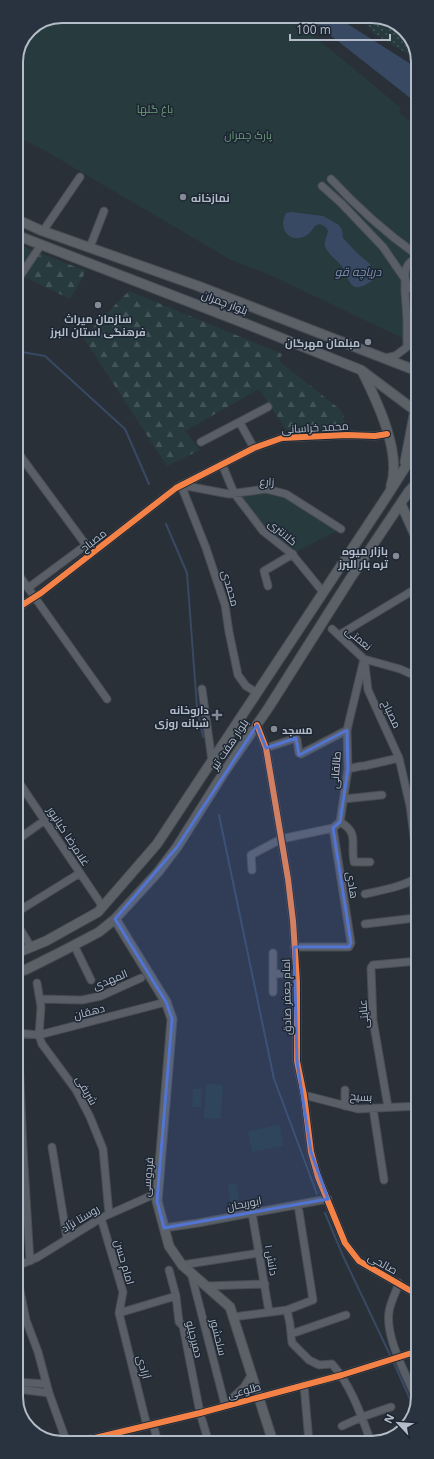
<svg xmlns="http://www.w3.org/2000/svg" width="434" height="1459" viewBox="0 0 434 1459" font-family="'Open Sans',Cairo,sans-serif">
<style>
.forest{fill:url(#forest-firs)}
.park{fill:#273a3e}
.garden{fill:url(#garden-dots)}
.water{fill:#384963}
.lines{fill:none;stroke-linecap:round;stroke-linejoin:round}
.stream{stroke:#384963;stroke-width:2}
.minor-casing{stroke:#484c53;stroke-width:9}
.major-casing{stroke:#484c55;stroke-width:11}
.minor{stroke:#5a5e66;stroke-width:7}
.major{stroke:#5c6168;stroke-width:9}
.cycleway-casing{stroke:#1d2633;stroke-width:8}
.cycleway{stroke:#f48246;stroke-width:6}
.marked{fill:#5274d3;fill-opacity:0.2;stroke:#5274d3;stroke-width:3;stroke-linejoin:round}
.poi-dot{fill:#848b96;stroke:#1d2633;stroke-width:1.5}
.labels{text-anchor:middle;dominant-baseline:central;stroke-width:3;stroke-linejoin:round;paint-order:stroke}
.park-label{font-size:11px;fill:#6b9a76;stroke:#1d2633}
.poi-label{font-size:11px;font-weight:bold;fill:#b4bcc9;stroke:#1d2633;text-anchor:end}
.street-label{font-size:11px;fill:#b4bcc9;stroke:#1d2633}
.water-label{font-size:12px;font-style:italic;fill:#7c92b1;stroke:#1d2633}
.rim{fill:none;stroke:#b4bcc9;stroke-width:2}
</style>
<defs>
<pattern id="forest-firs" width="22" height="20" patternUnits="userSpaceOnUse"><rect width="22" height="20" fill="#273a3e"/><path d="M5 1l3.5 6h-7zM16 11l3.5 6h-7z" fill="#445559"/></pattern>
<pattern id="garden-dots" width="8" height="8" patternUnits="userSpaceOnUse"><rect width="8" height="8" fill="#273a3e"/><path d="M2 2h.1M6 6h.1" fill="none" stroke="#445559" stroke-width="1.8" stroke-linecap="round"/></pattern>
</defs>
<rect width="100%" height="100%" fill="#2a3038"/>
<!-- forest -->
<path class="forest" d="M16,242L27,248L86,271L70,299L16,273Z
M129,291L282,354L279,361L342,411L347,430L287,431L259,389L185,431L200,450L167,466L83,337Z"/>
<!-- park -->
<path class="park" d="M62,16H290L401,108L399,113L417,126V345L270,275L231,260L44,150L16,136V62L30,29Z
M266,489L286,494L341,529L292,554L263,531L234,493Z
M206,1084L223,1085L221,1119L204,1118Z
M193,1089H202L201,1107H192Z
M280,1125L283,1146L252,1152L248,1131Z
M236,1183L239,1200L230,1202L228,1185Z"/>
<!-- garden -->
<path class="garden" d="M360,16H378L403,28L417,53V62L413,57L373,33Z"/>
<!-- water -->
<path class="water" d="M306,16H335L417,68V102L409,97Z
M291,212L323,216L339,225L342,230L343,238L357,253L370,264L371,269L375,275V279C370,282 360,289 355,287C348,284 348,276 345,271C340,261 329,257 325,246C324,241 327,236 328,231L326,227L320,224L315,226C312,229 311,233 307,235C291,245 277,230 286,213Z"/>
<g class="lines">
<!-- stream -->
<path class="stream" d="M16,351L45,356L125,429L149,484
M166,524L187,573L197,707L203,737
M219,815L274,1079L317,1194
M325,1213L343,1256L391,1357
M393,1361L414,1408"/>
<defs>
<path id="minor" d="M331,179C357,207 386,233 417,255
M322,186L341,203L383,247L405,279V292L407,319V347L395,356L384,358
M43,231L80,177
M90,247L104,211
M417,258C401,264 401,286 417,293
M16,278L18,279L41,245
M412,346L417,328
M240,423L254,448
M201,442L268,407
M16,450L86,545L28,588
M222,464L234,493L263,531L292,554L323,592
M181,485L206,548L225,605L229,632L238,675L246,686L257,693
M181,485L229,494L266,489L286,494L341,529
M16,571L107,699
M268,586L264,571L293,554
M16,609L41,593L176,488L254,448L282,438L347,435L375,436L387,434
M332,629L364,659L400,669L418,677
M339,635L417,588
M365,665L368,690L399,758L410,806L415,844L418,849
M202,689L212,761
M257,725L266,748L288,879L293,921L297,982V1061L304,1095L311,1152L318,1177L345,1243L359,1261L418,1295
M266,748L296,738L297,740L299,753L301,754L347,730
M364,766L399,758
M348,769L361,766
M16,778L103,907
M344,799L382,795
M340,822C360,833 350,844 354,862H370
M17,840L45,820
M252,870L251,855L281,839L333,828L340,822L348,769L347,730L364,659
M413,881L418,946
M365,894C382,890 403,887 418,877
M17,912L80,873
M17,924L31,947
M365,924L415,918
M74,945L91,980
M294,947H349L351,943L333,828
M273,953V992
M274,974L296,973
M37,983L41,1007L39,1035L42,1044L76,1090L90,1117L103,1149L109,1214
M40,999L82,1000L101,996L141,978
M17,1033L39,1035L166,1002
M18,1034L23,1149L30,1261
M418,1043C412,1050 417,1071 418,1081
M345,1090V1106
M304,1095L358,1109L418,1106
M388,1107L373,1020L371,968L373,965L418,961
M373,1108L384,1180
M52,1147L67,1239
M252,1213L269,1312
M101,1218L123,1292L119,1313L147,1426
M164,1228L198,1223L328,1199
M182,1265L259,1253
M17,1266L38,1257L101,1218L157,1193
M169,1270L176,1296L179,1322L183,1326L200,1413L209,1443
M191,1273L225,1405
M17,1276L26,1320L38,1352L49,1393L67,1443
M399,1283C396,1292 390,1303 389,1312C385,1338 407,1376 417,1400
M206,1286L265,1284
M287,1310L290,1324L292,1343L309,1360L319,1365L332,1364C351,1385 361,1415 371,1442
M119,1313L176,1296
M233,1317L287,1310L313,1300L298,1205
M17,1322L26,1320
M291,1334L346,1315
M17,1382L46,1384
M304,1385L309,1442
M17,1389L49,1393
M226,1404L244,1387L252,1374
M153,1424L158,1443
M342,1426L362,1417L391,1407
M111,1434L113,1443
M74,1443L200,1413L342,1375L418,1351"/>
<path id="major" d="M16,219L40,230L198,286L417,371
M16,235L244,323L361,370L417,412
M362,371C377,401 402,453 391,486
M405,462L415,410L416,400L417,398
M401,504L415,535L417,545
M115,919L166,1002L172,1019L157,1201L169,1246L182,1265L230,1307L273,1442
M17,953L46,941L98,912L157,844L387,496L413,455L417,443
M17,972L25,970L61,952L99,932L115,919L158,872L177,847L223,774L269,707L350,579L409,491L417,483"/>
</defs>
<!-- minor casing -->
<use href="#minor" class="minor-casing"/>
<!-- major casing -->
<use href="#major" class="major-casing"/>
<!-- minor -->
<use href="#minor" class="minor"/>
<!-- major -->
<use href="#major" class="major"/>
<defs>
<path id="cycleway" d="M16,609L41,593L176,488L254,448L282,438L347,435L375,436L387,434
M257,725L266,748L288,879L293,921L297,982V1061L304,1095L311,1152L318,1177L345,1243L359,1261L418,1295
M74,1443L200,1413L342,1375L418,1351"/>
</defs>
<!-- cycleway casing -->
<use href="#cycleway" class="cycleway-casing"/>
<!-- cycleway -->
<use href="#cycleway" class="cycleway"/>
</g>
<!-- marked area -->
<path class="marked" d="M257,725L266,748L296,738L299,755L347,730L348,769L340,822L333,828L351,943L349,947H294L297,1061L311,1152L328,1199L164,1228L157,1201L172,1019L166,1002L115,919L177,847Z"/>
<!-- markers -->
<g class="poi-dot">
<circle cx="183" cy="197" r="4"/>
<circle cx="98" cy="305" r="4"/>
<circle cx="368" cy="342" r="4"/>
<circle cx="396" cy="556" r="4"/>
<path d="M215 709h4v4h4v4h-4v4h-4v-4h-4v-4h4z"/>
<circle cx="274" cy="729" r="4"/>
</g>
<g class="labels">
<!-- park labels -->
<g class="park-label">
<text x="155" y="108">باغ گلها</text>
<text x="248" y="134">پارک چمران</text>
</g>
<!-- poi labels -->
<g class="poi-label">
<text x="191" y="197" text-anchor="start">نمازخانه</text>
<text x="98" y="318" text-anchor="middle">سازمان میراث<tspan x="98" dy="13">فرهنگی استان البرز</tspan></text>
<text x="360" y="342">مبلمان مهرگان</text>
<text x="388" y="550">بازار میوه<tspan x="388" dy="13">تره بار البرز</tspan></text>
<text x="209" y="709">داروخانه<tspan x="209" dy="13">شبانه روزی</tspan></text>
<text x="282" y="729" text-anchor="start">مسجد</text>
</g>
<!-- street labels -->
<g class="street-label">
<text transform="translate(225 302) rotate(21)">بلوار چمران</text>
<text transform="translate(315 427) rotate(-3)">محمد خراسانی</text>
<text transform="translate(267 481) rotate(3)">زارع</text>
<text transform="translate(283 532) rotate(40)">کلانتری</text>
<text transform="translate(93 540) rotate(-38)">مصباح</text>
<text transform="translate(231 588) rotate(74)">محمدی</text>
<text transform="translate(359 638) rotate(40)">نعمتی</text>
<text transform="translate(392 714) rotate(65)">مصباح</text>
<text transform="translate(229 744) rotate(-56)">بلوار هفت تیر</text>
<text transform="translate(335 770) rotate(-86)">طالقانی</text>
<text transform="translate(69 836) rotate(57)">غلامرضا کیانپور</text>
<text transform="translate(353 885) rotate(81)">هادی</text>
<text transform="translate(110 979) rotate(-22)">المهدی</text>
<text transform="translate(286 997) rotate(-91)">امام جعفر صادق</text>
<text transform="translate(89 1011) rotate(-14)">دهقان</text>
<text transform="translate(363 1014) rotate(-95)">عنایتی</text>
<text transform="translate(87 1090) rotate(60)">شریفی</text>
<text transform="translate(361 1096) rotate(4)">بسیح</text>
<text transform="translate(147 1177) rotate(-85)">فردوسی</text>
<text transform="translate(244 1203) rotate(-11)">ابوریحان</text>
<text transform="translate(80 1218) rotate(-31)">روستا نژاد</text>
<text transform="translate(272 1260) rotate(80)">دانش ۱</text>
<text transform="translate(125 1262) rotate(74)">امام حسن</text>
<text transform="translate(383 1263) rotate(29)">صالحی</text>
<text transform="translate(219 1337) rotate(76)">سلحشور</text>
<text transform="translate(195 1339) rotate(76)">دمیرچیلو</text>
<text transform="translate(144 1367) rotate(76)">آزادی</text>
<text transform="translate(244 1390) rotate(-15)">طلوعی</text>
</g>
<!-- water labels -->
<g class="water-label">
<text x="358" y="271">دریاچه قو</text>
</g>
</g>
<!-- crop -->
<path d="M0 0H434V1459H0ZM62 23H372A39 39 0 0 1 411 62V1397A39 39 0 0 1 372 1436H62A39 39 0 0 1 23 1397V62A39 39 0 0 1 62 23Z" fill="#29323f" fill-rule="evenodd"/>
<path class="rim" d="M62 23H372A39 39 0 0 1 411 62V1397A39 39 0 0 1 372 1436H62A39 39 0 0 1 23 1397V62A39 39 0 0 1 62 23Z"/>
<!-- north arrow -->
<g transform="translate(398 1423) rotate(296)" stroke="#1d2633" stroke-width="3" paint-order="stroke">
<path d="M0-3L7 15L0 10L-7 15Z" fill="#b4bcc9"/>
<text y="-6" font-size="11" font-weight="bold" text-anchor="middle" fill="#b4bcc9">N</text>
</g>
<!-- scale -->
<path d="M290 34v6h100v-6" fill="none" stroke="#b4bcc9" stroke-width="2"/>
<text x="296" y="34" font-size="12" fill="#b4bcc9" stroke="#1d2633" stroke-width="3" paint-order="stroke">100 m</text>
</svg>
